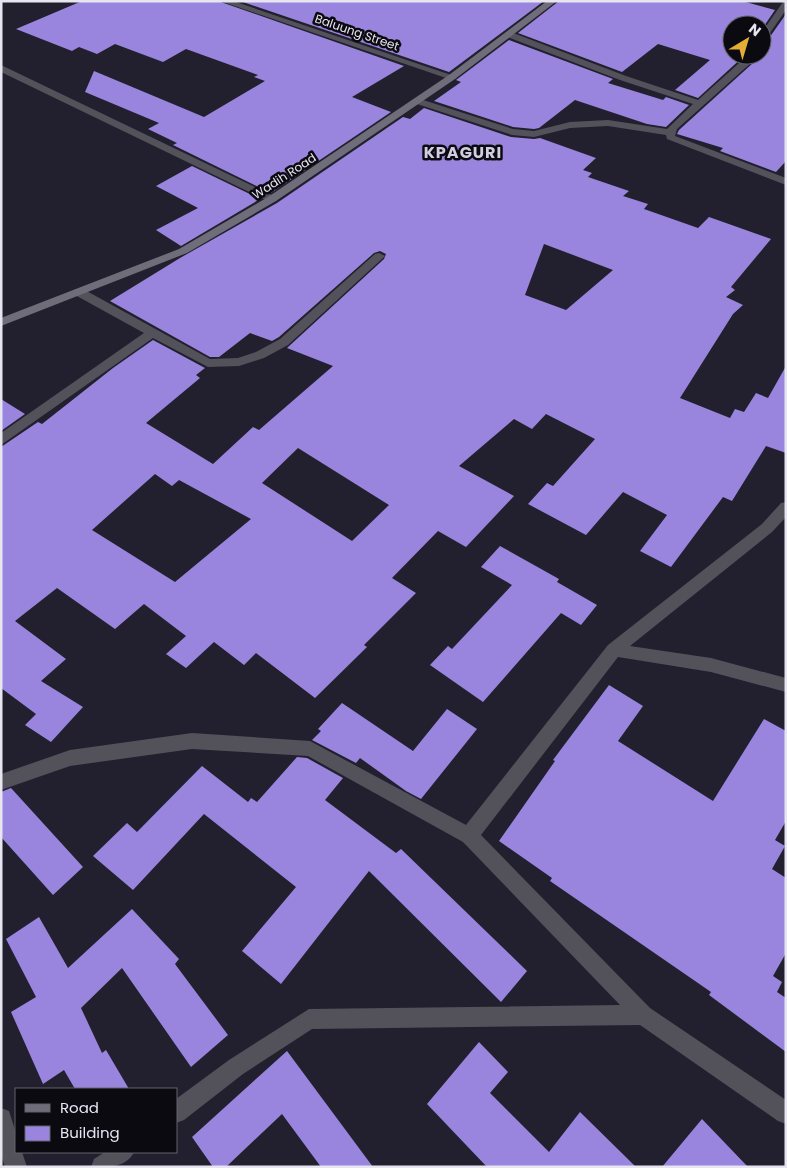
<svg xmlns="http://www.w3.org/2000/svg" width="787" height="1168" viewBox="0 0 787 1168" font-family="Poppins,sans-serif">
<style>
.building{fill:#9985dd;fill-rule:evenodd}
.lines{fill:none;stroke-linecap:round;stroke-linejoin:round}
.street{fill:#53525a;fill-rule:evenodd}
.secondary{fill:#6f6d79;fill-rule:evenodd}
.labels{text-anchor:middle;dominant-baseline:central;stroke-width:5;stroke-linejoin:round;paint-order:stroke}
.far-street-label{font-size:12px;fill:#e7e5ef;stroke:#0c0a11}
.far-district-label{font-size:16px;font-weight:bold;letter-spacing:1px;fill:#d1cee2;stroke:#0c0a11}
</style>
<rect width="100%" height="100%" fill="#22202e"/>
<!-- building -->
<path class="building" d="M82,1H218L404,66L352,97L391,112L271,193L173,145L177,143L148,129L159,123L85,92L94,71L204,117L265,81L254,77L258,75L186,49L163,62L115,44L97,54L79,47L72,51L16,29Z
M240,1H544L449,72Z
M559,1H742L775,10L762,29V25H732V55H745L698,98L675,90L710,60L658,44L622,72L518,33Z
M786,14V161L776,172L720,151L723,148L677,134L679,130L753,63L758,55H762V43L767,41Z
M509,40L613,79L608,83L663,100L666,97L689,105L666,127L647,124L575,100L539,128L534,129L513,127L434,101L461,82L456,80Z
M424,108L511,137L534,139L540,138L596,158L583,170L592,173L588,177L629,191L623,196L648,204L644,209L698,228L709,217L771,239L731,287L735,290L726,297L743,305L733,314L680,398L730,418L735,409L744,412L756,393L768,398L786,366V453L766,446L732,501L723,497L671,567L640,551L667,515L623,492L586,535L528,504L547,483L553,486L595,439L546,414L532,429L514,419L459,466L514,496L466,547L438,531L392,578L416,593L364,645L367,647L315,698L256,653L244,665L214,642L186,668L166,654L186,636L144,604L115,629L57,588L15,621L66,659L41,681L83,707L51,742L25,725L36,714L1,688V447L38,422L42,424L113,368L153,340L205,368L196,375L200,378L146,423L213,464L253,427L259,430L333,366L287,348L384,259L386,254L380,251L374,253L279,337L272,341L250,333L219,357H210L110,301L180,258L277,203L403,117L410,119ZM544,244L613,270L566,310L525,295ZM298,448L389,505L352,541L262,483ZM155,474L172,486L179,480L251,519L175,582L92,530Z
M192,166L260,199L181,246L156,230L198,208L156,186Z
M1,399L25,414L1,431Z
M500,546L559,579L557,582L597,605L581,625L561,613L483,702L430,665L448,646L452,649L512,585L481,567Z
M609,685L643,706L618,741L713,801L764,719L786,731V821L775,840L785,846L772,869L786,878V953L773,976L782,982L777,992L786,998V1052L709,995L711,992L550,881L552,878L499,841L555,761L553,760Z
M342,703L413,751L447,709L477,729L421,799L406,791L360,758L356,763L312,740L321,731L318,729Z
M297,757L307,758L343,778L325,800L396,853L401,849L527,971L501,1002L369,871L281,984L242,951L296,887L204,814L133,890L93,856L127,823L137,832L202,766L248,802L251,798L257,802Z
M11,788L83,867L53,895L1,837V792Z
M132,909L179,959L175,964L228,1035L191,1067L122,968L81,1008L102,1053L106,1050L129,1089H75L64,1070L43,1084L11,1012L36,997L6,939L39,917L68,968Z
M479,1042L508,1072L490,1093L549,1152L580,1112L636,1167H487L427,1104Z
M287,1051L373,1167H321L282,1114L226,1167H213L192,1137Z
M702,1119L748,1167H662Z"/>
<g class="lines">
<!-- street -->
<path class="street" d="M220,1H233L457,77L455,79H449Z
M783,2H786V10L765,40L762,41V32Z
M508,31L626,76L698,100L748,55H756L752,62L677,129L675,136L786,178V185L667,139L666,135L608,126L570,128L534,137L512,135L414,103V99L417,98L513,129L534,131L570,122L608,120L667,129L693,104L620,80L505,36L504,34Z
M1,65L276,197L277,199L276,201H268L1,72Z
M379,253L385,256L383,258L288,345L264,358L239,366L208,367L153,338L1,445V433L144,333L75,295L73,292L75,289H83L210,359L238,358L256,352L280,339L375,254Z
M786,502V517L772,532L630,646L711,658L786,678V692L711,672L618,657L481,835L650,1008L786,1100V1124L778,1121L640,1025L312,1029L243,1074L184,1120L176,1123V1099L229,1060L309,1009L620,1005L463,842L308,756L192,749L70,766L1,790V774L70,750L192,733L310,741L466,825L608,645L762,524L781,503Z
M1,1108L9,1111L16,1133V1152H22L27,1167H5L1,1155Z
M105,1152H134C126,1168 109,1167 91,1167L94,1159Z"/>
<!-- secondary -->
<path class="secondary" d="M547,1H557L455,79L276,201L187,253L1,326V318L179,249L268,197L449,75Z"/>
</g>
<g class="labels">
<!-- far-street labels -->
<g class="far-street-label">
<text transform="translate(357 32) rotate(19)">Baluung Street</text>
<text transform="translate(284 176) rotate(-33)">Wadih Road</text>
</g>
<!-- far-district labels -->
<g class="far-district-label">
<text x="463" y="152">KPAGURI</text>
</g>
</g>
<!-- border -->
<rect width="787" height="1168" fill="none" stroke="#e7e5ef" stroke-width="5"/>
<!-- legend -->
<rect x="15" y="1088" width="162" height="65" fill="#0c0a11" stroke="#64626a"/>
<rect x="25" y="1104" width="25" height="8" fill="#6f6d79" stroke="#64626a"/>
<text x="60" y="1113" font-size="15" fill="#e7e5ef">Road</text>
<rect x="25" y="1126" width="25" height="15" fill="#9985dd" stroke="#64626a"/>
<text x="60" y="1138" font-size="15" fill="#e7e5ef">Building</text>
<!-- north arrow -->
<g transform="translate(747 40) rotate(38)"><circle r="24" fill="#0c0a11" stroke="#64626a"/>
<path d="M0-4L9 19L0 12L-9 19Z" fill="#e4ae35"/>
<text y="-8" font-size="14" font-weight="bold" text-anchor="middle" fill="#e7e5ef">N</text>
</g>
</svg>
